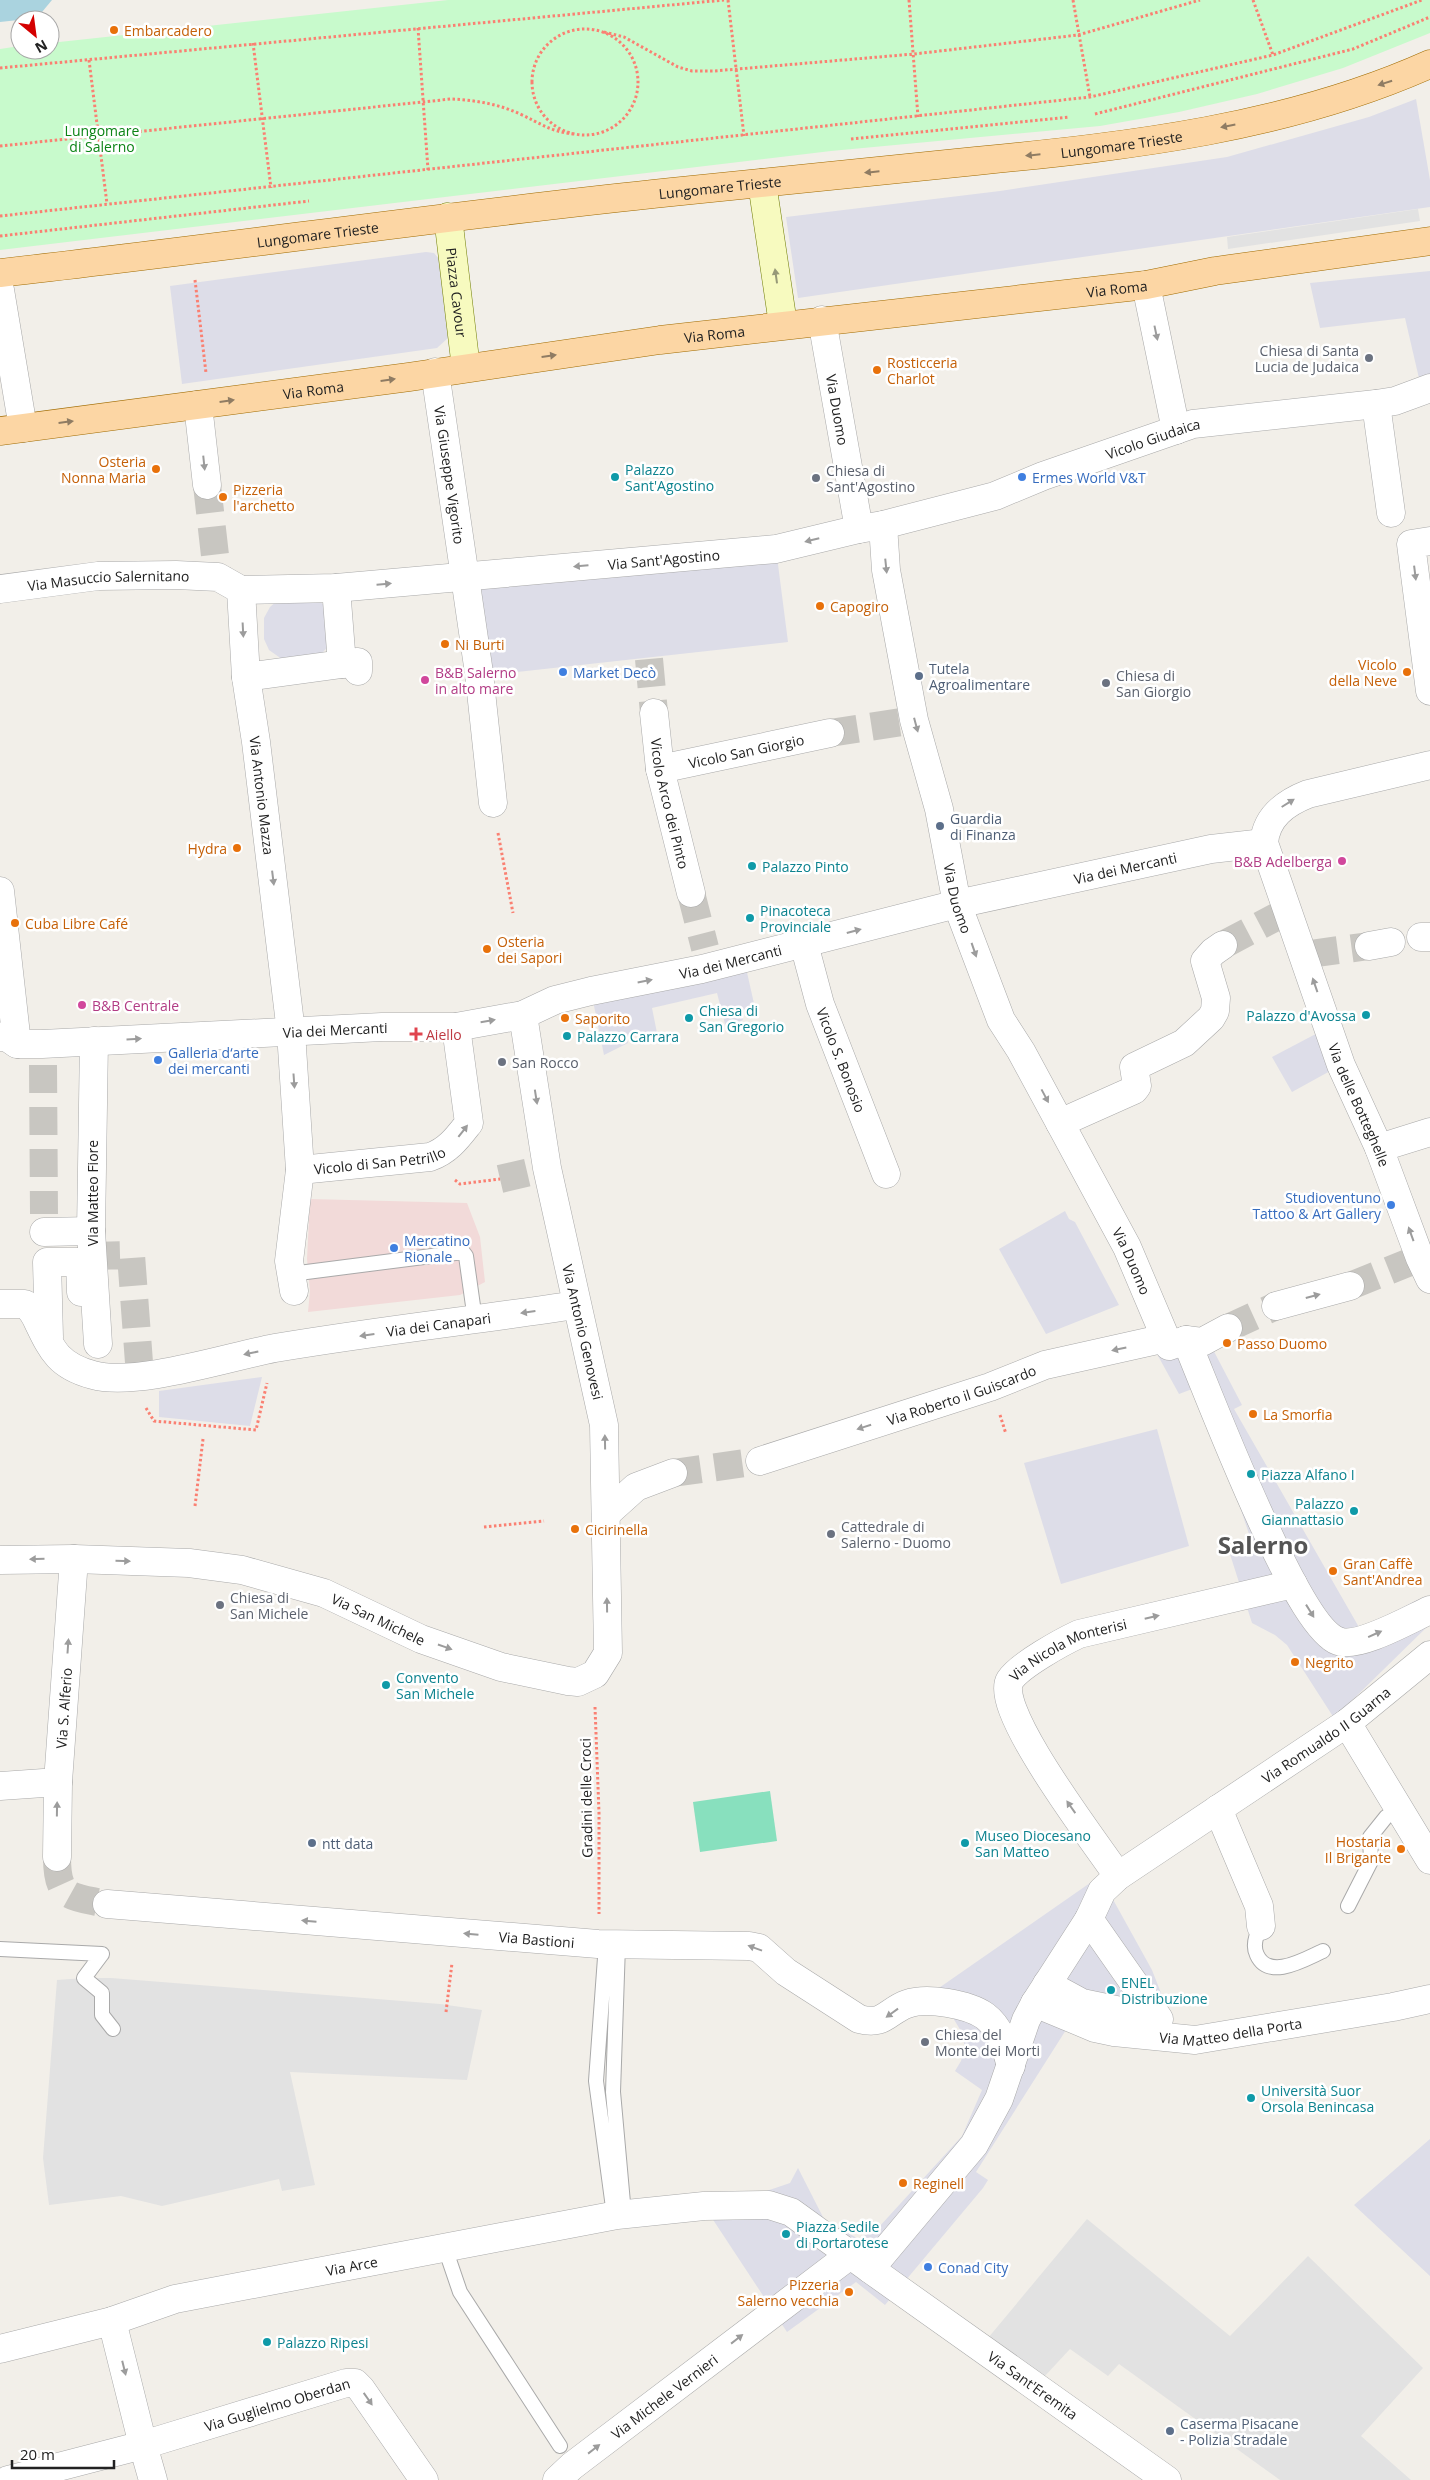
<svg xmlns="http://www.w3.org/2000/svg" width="1430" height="2480" viewBox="0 0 1430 2480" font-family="'Open Sans',sans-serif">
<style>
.commercial{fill:#f2dad9}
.park{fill:#c8facc}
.pitch{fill:#88e0be}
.parking{fill:#e2e2e2}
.plaza{fill:#dddde8}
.water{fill:#aad3df}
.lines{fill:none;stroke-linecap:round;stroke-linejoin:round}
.street-tunnel{stroke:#c8c6c1;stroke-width:28;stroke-dasharray:28 14;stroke-linecap:butt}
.lane-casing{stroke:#a9a9a9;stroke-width:16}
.street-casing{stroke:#a9a9a9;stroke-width:29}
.secondary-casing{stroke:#707d05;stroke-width:29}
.primary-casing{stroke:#a06b00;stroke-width:29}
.path{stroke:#fa8072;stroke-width:3;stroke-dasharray:2.5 2.5;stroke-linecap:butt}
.lane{stroke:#fff;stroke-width:14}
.street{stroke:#fff;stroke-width:28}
.secondary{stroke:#f7fabf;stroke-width:28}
.primary{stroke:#fcd6a4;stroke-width:28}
.oneway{fill:#8f7c63}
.oneway2{fill:#979978}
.oneway3{fill:#9c9c9c}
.food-dot{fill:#e8710a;stroke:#fff;stroke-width:2}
.worship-dot{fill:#6b7280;stroke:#fff;stroke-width:2}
.culture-dot{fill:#0f9aa8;stroke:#fff;stroke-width:2}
.shop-dot{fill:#3f7fe0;stroke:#fff;stroke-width:2}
.service-dot{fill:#5c6f8a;stroke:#fff;stroke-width:2}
.hotel-dot{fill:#d1479c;stroke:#fff;stroke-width:2}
.health-dot{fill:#e0444e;stroke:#fff;stroke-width:2}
.labels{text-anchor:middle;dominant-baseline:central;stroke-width:5;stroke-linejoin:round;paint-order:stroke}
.food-label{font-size:14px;fill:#c56008;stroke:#fff;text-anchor:start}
.park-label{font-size:14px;fill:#0c8416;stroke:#fff}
.street-label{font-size:14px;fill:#222;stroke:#fff}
.worship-label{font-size:14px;fill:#5b616d;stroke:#fff;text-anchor:start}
.culture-label{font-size:14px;fill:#0d838f;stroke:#fff;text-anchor:start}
.shop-label{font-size:14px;fill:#366cbe;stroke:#fff;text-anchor:start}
.service-label{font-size:14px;fill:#4e5e75;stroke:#fff;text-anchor:start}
.hotel-label{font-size:14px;fill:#b23c85;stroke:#fff;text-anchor:start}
.health-label{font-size:14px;fill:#be3a42;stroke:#fff;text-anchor:start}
.town-label{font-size:24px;font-weight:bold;fill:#555;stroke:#fff}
</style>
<rect width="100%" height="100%" fill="#f2efe9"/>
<!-- commercial -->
<path class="commercial" d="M310,1199L467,1203L480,1237L485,1282L460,1295L308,1312L310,1291L307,1259Z"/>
<!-- park -->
<path class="park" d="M448,0H1430V33L1343,68L1257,94L1179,112L1100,126L831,151L0,250V49L20,46V50H50V43Z"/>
<!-- pitch -->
<path class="pitch" d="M770,1791L777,1841L700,1852L693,1802Z"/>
<!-- parking -->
<path class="parking" d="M1418,209L1420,221L1228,249L1227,237Z
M84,1978H111L440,2004L482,2010L467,2080L290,2072L315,2185L282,2191L279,2179L162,2206L121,2196L49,2205L43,2158L57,1980Z
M1087,2219L1230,2336L1308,2256L1423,2368L1361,2436L1411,2480H1280L1119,2364L1108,2376L1070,2349L1044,2377L988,2338Z"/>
<!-- plaza -->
<path class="plaza" d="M1416,99L1430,180V207L798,298L786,217L1000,191L1227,157L1369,117Z
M426,252L434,253L440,260L443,270L448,338L437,348L182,384L170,286Z
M1430,271V385L1421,387L1405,318L1320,328L1310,283Z
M776,549L788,642L491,675L476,585Z
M312,596L324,605L331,643L317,659L286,662L269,650L264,639V618L270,607L279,599Z
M744,959L755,1008L740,1010L743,1020L726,1028L717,993L652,1008L657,1033L630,1035L627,1038L628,1043L604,1055L592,996Z
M1329,1027L1341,1065L1292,1092L1272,1057Z
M1065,1211L1069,1219L1075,1222L1119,1305L1046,1334L999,1249Z
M1208,1340L1242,1405L1234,1409L1360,1629L1417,1600L1430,1597V1624L1334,1718L1287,1645L1275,1635L1252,1623L1228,1548L1251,1540L1200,1386L1179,1394L1157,1354Z
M262,1377L250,1426L159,1417V1391Z
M1157,1429L1189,1546L1061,1584L1024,1463Z
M1100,1876L1152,1970L1177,2034L1071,2022L976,2172L988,2180L983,2188L885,2305L856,2282L787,2332L704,2206L746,2198L790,2183L798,2168L825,2221L859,2239L879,2227L962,2136L982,2090L955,2071L961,2061L964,2049V2036L936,1990Z
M1430,2139V2276L1354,2205Z"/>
<!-- water -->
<path class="water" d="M0,0H52L37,18L0,22Z"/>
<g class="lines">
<!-- street-tunnel -->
<path class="street-tunnel" d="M207,485L217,573
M649,659L654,713
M830,733L914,720
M691,893L705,948
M1223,945L1278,916
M1310,954L1369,946
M43,1065L44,1214
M500,1179L547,1168
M92,1256L131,1255L140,1376
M1350,1286L1420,1258
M1228,1328L1276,1306
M673,1473L760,1461
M57,1857C57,1900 71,1896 107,1904"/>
<defs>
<path id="lane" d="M291,1274L463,1252L466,1256L475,1320
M1348,1906L1371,1861L1370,1837L1386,1817L1399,1809
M1261,1926C1256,1935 1252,1945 1257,1955C1269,1981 1305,1959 1323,1951
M606,1944L596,2081L614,2215
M618,1945L613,2092L624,2214
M0,1949L102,1954
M102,1954L84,1978L102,1993V2015L113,2029
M445,2248L460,2292L560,2446"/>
<g id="street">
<path d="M1146,285L1176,430"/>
<path d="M0,290L23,428"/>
<path id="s1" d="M822,320L859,529L883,525L886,570L914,720L939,809L957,904L1001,1020L1021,1051L1127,1247L1169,1346L1186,1340L1202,1342L1228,1328"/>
<path id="s2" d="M435,372L479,673L493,803"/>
<path d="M1376,404L1391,513"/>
<path d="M198,405L207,485"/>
<path id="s3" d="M883,525L995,496L1043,476L1193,424L1376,404L1395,401L1430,388"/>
<path d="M1430,541L1411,544L1430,691"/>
<path d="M336,588L342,664L358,662V671"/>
<path id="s4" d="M0,589L98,576L176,575L218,577L241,590L246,677L256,742L291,1032L300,1170L289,1261L294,1291"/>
<path id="s5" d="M241,590L336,588L776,549L859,529"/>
<path d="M246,677L342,664"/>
<path id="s6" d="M654,713L660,769L691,893"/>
<path id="s7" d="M1430,765L1308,794C1285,803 1266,817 1264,843L1341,1065L1379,1148L1420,1258L1430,1279"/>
<path id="s8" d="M660,769L830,733"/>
<path d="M0,891L17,1044"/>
<path d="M1421,937H1430"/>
<path id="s9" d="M804,944L820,1004L886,1174"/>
<path d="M1369,946L1391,942"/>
<path id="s10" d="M0,1037L5,1036L17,1044H42L382,1027H456L523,1015L555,1000L591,991L702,969L957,904L1211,849L1264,843"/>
<path d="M94,1041L91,1231L98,1344"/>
<path d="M1060,1123L1134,1090L1137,1086L1134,1067L1184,1043L1211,1018L1215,1011L1216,998L1205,961L1213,952L1223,945"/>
<path d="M1379,1148L1430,1132"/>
<path id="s11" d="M300,1170L430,1157C448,1151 458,1137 469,1123L456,1027"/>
<path d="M44,1232L91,1231"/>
<path id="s12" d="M0,1304H25C32,1309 35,1315 38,1322C52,1351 59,1366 93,1375C136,1387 228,1357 275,1348C375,1331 476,1320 576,1305"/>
<path d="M1276,1306L1350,1286"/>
<path d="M49,1337L47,1262H80L81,1292"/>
<path d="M1186,1340C1208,1392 1295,1625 1338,1641C1358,1649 1410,1619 1430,1610"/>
<path id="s13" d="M760,1461L990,1387L1045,1365L1166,1338"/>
<path d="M606,1514L636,1487L673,1473"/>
<path id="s14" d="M0,1560L74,1559L189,1563L242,1570L324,1593L421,1639L501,1667L568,1681L578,1682L595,1674L608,1653L604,1425L547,1168L523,1015"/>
<path d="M1347,1723L1430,1860"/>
<path d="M0,1786L58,1782"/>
<path d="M1218,1809L1259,1906L1261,1926"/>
<path id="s15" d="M57,1857L58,1782L74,1559"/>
<path id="s16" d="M1118,1876C1099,1847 992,1709 1010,1680C1020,1665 1062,1642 1079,1634L1293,1584"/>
<path id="s17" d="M107,1904L598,1944L749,1946L759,1948L786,1972L859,2019C885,2026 887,2011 907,2004C927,1997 968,2004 985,2016C1001,2028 1006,2048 1011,2066"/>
<path d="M1047,1984L1082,2003L1159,2019L1089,1919"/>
<path id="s18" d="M1035,2003L1095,2028L1114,2032L1195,2040L1393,2007L1430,1999"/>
<path id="s19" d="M870,2269L1167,2480"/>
<path id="s20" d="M112,2321L143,2445L346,2383H355L361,2389L424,2480"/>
<path id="s21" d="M0,2349L112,2321L175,2299L617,2215L704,2206L769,2205L791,2212L870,2269L974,2145L999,2099L1026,2020L1035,2003L1089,1919L1102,1891L1118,1876L1347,1723L1430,1655"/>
<path d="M8,2480L143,2445L153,2480"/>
<path id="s22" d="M557,2480L572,2466L850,2255"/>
</g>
<g id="secondary">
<path d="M762,183L783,324"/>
<path id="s23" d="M448,217L466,368"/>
</g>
<g id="primary">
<path id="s24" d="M0,273C224,248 448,215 672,192C774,181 875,171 976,161C1130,146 1287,128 1430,64"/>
<path id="s25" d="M0,431L409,377L660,340L1146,285L1215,271L1430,241"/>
</g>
</defs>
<!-- lane casing -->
<use href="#lane" class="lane-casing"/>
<!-- street casing -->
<use href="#street" class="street-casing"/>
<!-- secondary casing -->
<use href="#secondary" class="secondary-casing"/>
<!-- primary casing -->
<use href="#primary" class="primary-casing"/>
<!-- path -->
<path class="path" d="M728,0L744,136
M909,0L918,117
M1073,0L1090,97
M1253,0L1273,55
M418,28L428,170
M532 82a53 53 0 1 1 106 0a53 53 0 1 1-106 0Z
M604,32L624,37L678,67L692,71H714L914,54L1078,35L1200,0
M253,43L271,188
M89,60L107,204
M0,68L724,0
M1095,114L1353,49L1430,17
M851,139L1069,117
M0,146L451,99C474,100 499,104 520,114C540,123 551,132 574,134
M0,216L1090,97L1273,55L1422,0
M0,236L309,201
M195,280L206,373
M498,833L513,913
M455,1180L460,1184L500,1179
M146,1408L154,1421L256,1430L267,1383
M1000,1415L1006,1434
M195,1506L203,1439
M484,1527L544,1521
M595,1707L599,1813V1914
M446,2012L452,1963"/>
<!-- lane -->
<use href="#lane" class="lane"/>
<!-- street -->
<use href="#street" class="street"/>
<!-- secondary -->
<use href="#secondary" class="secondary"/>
<!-- primary -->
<use href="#primary" class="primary"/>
</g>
<!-- one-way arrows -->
<defs><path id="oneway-solid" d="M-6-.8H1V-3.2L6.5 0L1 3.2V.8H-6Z" transform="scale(1.25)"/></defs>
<g class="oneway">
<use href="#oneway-solid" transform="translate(1385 83) rotate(162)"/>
<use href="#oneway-solid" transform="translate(1228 126) rotate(169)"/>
<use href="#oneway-solid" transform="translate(1033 155) rotate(174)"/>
<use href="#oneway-solid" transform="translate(872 172) rotate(174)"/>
<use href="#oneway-solid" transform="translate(549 356) rotate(-8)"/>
<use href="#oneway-solid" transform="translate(388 380) rotate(-8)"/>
<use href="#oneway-solid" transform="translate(227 401) rotate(-8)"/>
<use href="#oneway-solid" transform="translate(66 422) rotate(-7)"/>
</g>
<use class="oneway2" href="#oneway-solid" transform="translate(776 276) rotate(-98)"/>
<g class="oneway3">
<use href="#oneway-solid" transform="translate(1156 333) rotate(78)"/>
<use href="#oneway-solid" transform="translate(204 463) rotate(84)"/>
<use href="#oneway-solid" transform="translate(812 540) rotate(166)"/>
<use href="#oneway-solid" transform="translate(581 566) rotate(175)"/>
<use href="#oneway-solid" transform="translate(886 566) rotate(84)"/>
<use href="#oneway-solid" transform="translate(1415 573) rotate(83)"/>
<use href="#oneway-solid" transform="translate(384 584) rotate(-5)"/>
<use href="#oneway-solid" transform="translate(243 630) rotate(87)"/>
<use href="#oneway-solid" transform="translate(916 725) rotate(75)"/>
<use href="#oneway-solid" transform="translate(1288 803) rotate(-32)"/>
<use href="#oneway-solid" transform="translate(273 878) rotate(83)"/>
<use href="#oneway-solid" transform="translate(854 931) rotate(-15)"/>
<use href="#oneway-solid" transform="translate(974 950) rotate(71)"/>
<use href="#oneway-solid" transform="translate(645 981) rotate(-11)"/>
<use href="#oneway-solid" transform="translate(1315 985) rotate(-109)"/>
<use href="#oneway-solid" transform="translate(488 1021) rotate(-10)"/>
<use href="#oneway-solid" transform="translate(134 1039) rotate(-3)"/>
<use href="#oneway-solid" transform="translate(294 1081) rotate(86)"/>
<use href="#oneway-solid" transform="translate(1045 1096) rotate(62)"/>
<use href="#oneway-solid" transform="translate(536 1097) rotate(81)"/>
<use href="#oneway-solid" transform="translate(463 1131) rotate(-52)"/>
<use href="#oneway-solid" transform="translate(1411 1234) rotate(-110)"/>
<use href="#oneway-solid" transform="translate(1313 1296) rotate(-15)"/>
<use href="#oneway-solid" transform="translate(528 1312) rotate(172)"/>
<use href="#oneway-solid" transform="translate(367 1335) rotate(172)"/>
<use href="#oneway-solid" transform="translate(1119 1349) rotate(168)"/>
<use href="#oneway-solid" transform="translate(251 1353) rotate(168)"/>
<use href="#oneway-solid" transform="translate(864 1427) rotate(162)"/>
<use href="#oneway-solid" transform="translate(605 1442) rotate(-91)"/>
<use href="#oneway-solid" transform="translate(37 1559) rotate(179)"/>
<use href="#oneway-solid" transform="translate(123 1561) rotate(2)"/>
<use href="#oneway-solid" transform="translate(607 1605) rotate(-91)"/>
<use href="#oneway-solid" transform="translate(1310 1611) rotate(58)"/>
<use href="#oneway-solid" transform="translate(1152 1617) rotate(-13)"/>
<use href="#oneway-solid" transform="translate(1375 1634) rotate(-24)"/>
<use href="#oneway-solid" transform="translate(68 1646) rotate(-86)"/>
<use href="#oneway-solid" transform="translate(445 1647) rotate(19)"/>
<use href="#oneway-solid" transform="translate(1071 1807) rotate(-125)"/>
<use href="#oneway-solid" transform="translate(57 1809) rotate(-89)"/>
<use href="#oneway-solid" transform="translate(309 1921) rotate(-175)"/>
<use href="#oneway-solid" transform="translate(471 1934) rotate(-175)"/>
<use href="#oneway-solid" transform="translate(755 1948) rotate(-160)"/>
<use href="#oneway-solid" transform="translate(892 2013) rotate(144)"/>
<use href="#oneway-solid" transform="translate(737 2339) rotate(-38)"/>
<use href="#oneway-solid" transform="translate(124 2368) rotate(76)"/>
<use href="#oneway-solid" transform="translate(368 2399) rotate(55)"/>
<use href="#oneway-solid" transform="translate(594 2449) rotate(-38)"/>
</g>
<!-- markers -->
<g class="food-dot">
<circle cx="114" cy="30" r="5"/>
<circle cx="877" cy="370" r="5"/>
<circle cx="156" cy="469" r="5"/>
<circle cx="223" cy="497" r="5"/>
<circle cx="820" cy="606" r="5"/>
<circle cx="445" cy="644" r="5"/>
<circle cx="1407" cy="672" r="5"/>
<circle cx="237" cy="848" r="5"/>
<circle cx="15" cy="923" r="5"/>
<circle cx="487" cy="949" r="5"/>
<circle cx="565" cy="1018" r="5"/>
<circle cx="1227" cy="1343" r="5"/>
<circle cx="1253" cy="1414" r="5"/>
<circle cx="575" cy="1529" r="5"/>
<circle cx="1333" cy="1571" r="5"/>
<circle cx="1295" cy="1662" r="5"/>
<circle cx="1401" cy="1849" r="5"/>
<circle cx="903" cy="2183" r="5"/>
<circle cx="849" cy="2292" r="5"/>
</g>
<g class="worship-dot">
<circle cx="1369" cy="358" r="5"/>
<circle cx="816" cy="478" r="5"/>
<circle cx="1106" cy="683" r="5"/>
<circle cx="502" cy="1062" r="5"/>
<circle cx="831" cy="1534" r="5"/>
<circle cx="220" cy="1605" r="5"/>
<circle cx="925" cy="2042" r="5"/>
</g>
<g class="culture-dot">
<circle cx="615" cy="477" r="5"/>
<circle cx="752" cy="866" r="5"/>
<circle cx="750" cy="918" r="5"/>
<circle cx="1366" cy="1015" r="5"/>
<circle cx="689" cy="1018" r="5"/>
<circle cx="567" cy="1036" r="5"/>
<circle cx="1251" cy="1474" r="5"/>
<circle cx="1354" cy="1511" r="5"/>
<circle cx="386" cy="1685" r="5"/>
<circle cx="965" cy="1843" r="5"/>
<circle cx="1111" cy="1990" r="5"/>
<circle cx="1251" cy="2098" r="5"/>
<circle cx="786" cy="2234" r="5"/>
<circle cx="267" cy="2342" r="5"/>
</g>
<g class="shop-dot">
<circle cx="1022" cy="477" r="5"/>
<circle cx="563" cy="672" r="5"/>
<circle cx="158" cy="1060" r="5"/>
<circle cx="1391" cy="1205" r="5"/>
<circle cx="394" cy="1248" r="5"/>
<circle cx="928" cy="2267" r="5"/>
</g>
<g class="service-dot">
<circle cx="919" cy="676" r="5"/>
<circle cx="940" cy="826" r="5"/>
<circle cx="312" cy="1843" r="5"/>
<circle cx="1170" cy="2431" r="5"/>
</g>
<g class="hotel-dot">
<circle cx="425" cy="680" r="5"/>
<circle cx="1342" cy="861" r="5"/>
<circle cx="82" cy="1005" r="5"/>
</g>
<path class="health-dot" d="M413.5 1026.5h5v5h5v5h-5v5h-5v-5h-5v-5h5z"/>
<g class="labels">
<!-- food labels -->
<g class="food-label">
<text x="124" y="30">Embarcadero</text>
<text x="887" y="362">Rosticceria<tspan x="887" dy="16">Charlot</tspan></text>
<text x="146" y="461" text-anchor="end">Osteria<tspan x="146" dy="16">Nonna Maria</tspan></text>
<text x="233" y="489">Pizzeria<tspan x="233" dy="16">l'archetto</tspan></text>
<text x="830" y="606">Capogiro</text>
<text x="455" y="644">Ni Burti</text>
<text x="1397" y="664" text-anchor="end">Vicolo<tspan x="1397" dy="16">della Neve</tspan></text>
<text x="227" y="848" text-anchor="end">Hydra</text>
<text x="25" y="923">Cuba Libre Café</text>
<text x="497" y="941">Osteria<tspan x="497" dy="16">dei Sapori</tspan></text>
<text x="575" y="1018">Saporito</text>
<text x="1237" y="1343">Passo Duomo</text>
<text x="1263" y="1414">La Smorfia</text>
<text x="585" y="1529">Cicirinella</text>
<text x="1343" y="1563">Gran Caffè<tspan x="1343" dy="16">Sant'Andrea</tspan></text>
<text x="1305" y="1662">Negrito</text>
<text x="1391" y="1841" text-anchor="end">Hostaria<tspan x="1391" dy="16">Il Brigante</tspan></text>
<text x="913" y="2183">Reginell</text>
<text x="839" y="2284" text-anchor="end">Pizzeria<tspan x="839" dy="16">Salerno vecchia</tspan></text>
</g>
<!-- park labels -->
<g class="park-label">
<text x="102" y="130">Lungomare<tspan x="102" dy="16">di Salerno</tspan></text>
</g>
<!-- street labels -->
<g class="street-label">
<text stroke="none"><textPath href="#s24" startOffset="1129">Lungomare Trieste</textPath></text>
<text stroke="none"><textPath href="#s24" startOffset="725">Lungomare Trieste</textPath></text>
<text stroke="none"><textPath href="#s24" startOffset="320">Lungomare Trieste</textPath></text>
<text stroke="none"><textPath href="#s25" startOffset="1126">Via Roma</textPath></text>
<text stroke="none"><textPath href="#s23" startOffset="76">Piazza Cavour</textPath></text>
<text stroke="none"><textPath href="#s25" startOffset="721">Via Roma</textPath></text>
<text stroke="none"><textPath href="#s25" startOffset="316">Via Roma</textPath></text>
<text stroke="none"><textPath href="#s1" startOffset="91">Via Duomo</textPath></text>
<text stroke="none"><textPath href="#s3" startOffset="284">Vicolo Giudaica</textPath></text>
<text stroke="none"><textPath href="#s2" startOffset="104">Via Giuseppe Vigorito</textPath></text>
<text stroke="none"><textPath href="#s5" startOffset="424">Via Sant'Agostino</textPath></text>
<text stroke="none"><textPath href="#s4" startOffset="109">Via Masuccio Salernitano</textPath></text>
<text stroke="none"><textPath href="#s8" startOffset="88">Vicolo San Giorgio</textPath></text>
<text stroke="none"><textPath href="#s4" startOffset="452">Via Antonio Mazza</textPath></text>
<text stroke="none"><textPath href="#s6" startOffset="92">Vicolo Arco dei Pinto</textPath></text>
<text stroke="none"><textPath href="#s10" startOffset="1148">Via dei Mercanti</textPath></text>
<text stroke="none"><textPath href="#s1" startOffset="618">Via Duomo</textPath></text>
<text stroke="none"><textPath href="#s10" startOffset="742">Via dei Mercanti</textPath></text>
<text stroke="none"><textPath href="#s10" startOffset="338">Via dei Mercanti</textPath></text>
<text stroke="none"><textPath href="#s9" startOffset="122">Vicolo S. Bonosio</textPath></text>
<text stroke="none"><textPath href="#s7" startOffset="474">Via delle Botteghelle</textPath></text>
<text stroke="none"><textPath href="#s11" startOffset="80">Vicolo di San Petrillo</textPath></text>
<text transform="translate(92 1193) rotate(-90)">Via Matteo Fiore</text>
<text stroke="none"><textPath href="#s1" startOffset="1022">Via Duomo</textPath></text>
<text stroke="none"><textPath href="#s12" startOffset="478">Via dei Canapari</textPath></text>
<text transform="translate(583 1332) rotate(77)">Via Antonio Genovesi</text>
<text stroke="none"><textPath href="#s13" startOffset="212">Via Roberto il Guiscardo</textPath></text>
<text stroke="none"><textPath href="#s14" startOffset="388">Via San Michele</textPath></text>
<text stroke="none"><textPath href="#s16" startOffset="295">Via Nicola Monterisi</textPath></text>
<text stroke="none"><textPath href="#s15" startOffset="149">Via S. Alferio</textPath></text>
<text stroke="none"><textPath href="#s21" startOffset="1626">Via Romualdo II Guarna</textPath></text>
<text transform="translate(586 1798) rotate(-91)">Gradini delle Croci</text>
<text stroke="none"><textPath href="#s17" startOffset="431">Via Bastioni</textPath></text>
<text stroke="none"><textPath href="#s18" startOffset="202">Via Matteo della Porta</textPath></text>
<text stroke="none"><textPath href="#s21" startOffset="362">Via Arce</textPath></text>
<text stroke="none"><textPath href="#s19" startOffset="200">Via Sant'Eremita</textPath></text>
<text stroke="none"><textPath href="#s22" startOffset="136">Via Michele Vernieri</textPath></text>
<text stroke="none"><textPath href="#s20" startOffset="268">Via Guglielmo Oberdan</textPath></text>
</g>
<!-- worship labels -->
<g class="worship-label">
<text x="1359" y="350" text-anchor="end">Chiesa di Santa<tspan x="1359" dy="16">Lucia de Judaica</tspan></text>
<text x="826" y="470">Chiesa di<tspan x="826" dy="16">Sant'Agostino</tspan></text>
<text x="1116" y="675">Chiesa di<tspan x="1116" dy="16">San Giorgio</tspan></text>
<text x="512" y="1062">San Rocco</text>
<text x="841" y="1526">Cattedrale di<tspan x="841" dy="16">Salerno - Duomo</tspan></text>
<text x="230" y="1597">Chiesa di<tspan x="230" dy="16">San Michele</tspan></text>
<text x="935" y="2034">Chiesa del<tspan x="935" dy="16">Monte dei Morti</tspan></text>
</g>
<!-- culture labels -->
<g class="culture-label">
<text x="625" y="469">Palazzo<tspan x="625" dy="16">Sant'Agostino</tspan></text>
<text x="762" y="866">Palazzo Pinto</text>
<text x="760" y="910">Pinacoteca<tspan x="760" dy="16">Provinciale</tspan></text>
<text x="699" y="1010">Chiesa di<tspan x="699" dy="16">San Gregorio</tspan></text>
<text x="1356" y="1015" text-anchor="end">Palazzo d'Avossa</text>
<text x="577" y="1036">Palazzo Carrara</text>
<text x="1261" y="1474">Piazza Alfano I</text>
<text x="1344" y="1503" text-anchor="end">Palazzo<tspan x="1344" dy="16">Giannattasio</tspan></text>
<text x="396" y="1677">Convento<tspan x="396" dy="16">San Michele</tspan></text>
<text x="975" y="1835">Museo Diocesano<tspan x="975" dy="16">San Matteo</tspan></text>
<text x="1121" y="1982">ENEL<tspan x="1121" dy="16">Distribuzione</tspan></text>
<text x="1261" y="2090">Università Suor<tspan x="1261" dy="16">Orsola Benincasa</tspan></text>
<text x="796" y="2226">Piazza Sedile<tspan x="796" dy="16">di Portarotese</tspan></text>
<text x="277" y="2342">Palazzo Ripesi</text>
</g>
<!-- shop labels -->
<g class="shop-label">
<text x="1032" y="477">Ermes World V&amp;T</text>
<text x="573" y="672">Market Decò</text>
<text x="168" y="1052">Galleria d‘arte<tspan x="168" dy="16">dei mercanti</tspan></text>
<text x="1381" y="1197" text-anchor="end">Studioventuno<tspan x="1381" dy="16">Tattoo &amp; Art Gallery</tspan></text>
<text x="404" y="1240">Mercatino<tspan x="404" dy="16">Rionale</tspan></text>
<text x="938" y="2267">Conad City</text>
</g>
<!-- service labels -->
<g class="service-label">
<text x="929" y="668">Tutela<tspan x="929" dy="16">Agroalimentare</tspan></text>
<text x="950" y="818">Guardia<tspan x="950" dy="16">di Finanza</tspan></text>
<text x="322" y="1843">ntt data</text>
<text x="1180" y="2423">Caserma Pisacane<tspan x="1180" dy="16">- Polizia Stradale</tspan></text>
</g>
<!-- hotel labels -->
<g class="hotel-label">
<text x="435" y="672">B&amp;B Salerno<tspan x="435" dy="16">in alto mare</tspan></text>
<text x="1332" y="861" text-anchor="end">B&amp;B Adelberga</text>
<text x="92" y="1005">B&amp;B Centrale</text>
</g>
<!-- health labels -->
<g class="health-label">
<text x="426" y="1034">Aiello</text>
</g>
<!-- town labels -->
<g class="town-label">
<text x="1263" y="1544">Salerno</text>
</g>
</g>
<!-- north arrow -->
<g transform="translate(35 35) rotate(151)"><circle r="24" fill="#ffffff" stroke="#a7a7a7"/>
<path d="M0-4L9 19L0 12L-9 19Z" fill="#d40000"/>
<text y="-8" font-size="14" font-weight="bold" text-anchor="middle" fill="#222222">N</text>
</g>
<!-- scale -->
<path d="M12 2460v8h102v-8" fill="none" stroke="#222222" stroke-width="2.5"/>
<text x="20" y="2460" font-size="15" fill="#222222" stroke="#ffffff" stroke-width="4" paint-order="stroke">20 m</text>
</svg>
